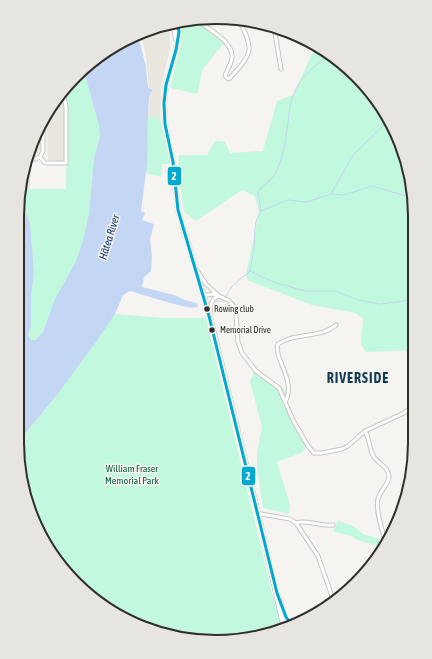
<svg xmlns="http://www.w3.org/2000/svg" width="432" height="659" viewBox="0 0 432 659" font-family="'Asap Condensed',sans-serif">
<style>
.built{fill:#e9e6de}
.green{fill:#c2f8de}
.water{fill:#c3d6f3}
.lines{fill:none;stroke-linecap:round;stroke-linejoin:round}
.stream{stroke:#c3d6f3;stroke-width:1}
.minor-casing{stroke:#c7c6c3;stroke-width:5}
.secondary-casing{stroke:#c7c6c3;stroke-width:6}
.minor{stroke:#fefdfd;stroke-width:3}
.secondary{stroke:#fefdfd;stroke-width:4.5}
.bus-1-casing{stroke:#f6f5ef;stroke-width:6}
.bus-1{stroke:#00a9ce;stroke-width:3}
.bus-dot{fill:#302f2d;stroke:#f6f5ef;stroke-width:1.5}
.labels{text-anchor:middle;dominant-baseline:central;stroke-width:3;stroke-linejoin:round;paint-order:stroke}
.bus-label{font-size:9px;fill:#302f2d;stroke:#f6f5ef;text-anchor:start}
.park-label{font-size:10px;fill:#065b40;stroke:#f6f5ef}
.water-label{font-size:11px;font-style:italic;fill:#0e3674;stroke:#f6f5ef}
.district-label{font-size:14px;font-weight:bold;letter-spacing:1px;fill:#113c52;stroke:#f6f5ef}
.rim{fill:none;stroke:#302f2d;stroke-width:2}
.line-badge{stroke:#f6f5ef;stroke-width:1.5}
.badge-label{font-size:11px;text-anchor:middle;font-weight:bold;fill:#fff}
</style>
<rect width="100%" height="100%" fill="#f5f4f0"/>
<!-- built -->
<path class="built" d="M169,26L170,49L161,87L160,118L148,116L150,97L153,88H149L145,51L140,34Z
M63,90L65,97V157L62,161L48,160L46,115Z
M41,123L40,150L38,154L34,155H29L37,128Z
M27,162L31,164L30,189L19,192Z"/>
<!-- green -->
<path class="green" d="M194,20L224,43L203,69L197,94L170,88L181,44L180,23Z
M315,48L347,66L394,128L415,203L414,350L366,352L361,344L363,319L356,313L312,305L247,280L246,274L259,213L255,196L242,190L196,221L184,212L178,170L179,155H207L215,141L225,142L230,153L263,151L277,101L293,95Z
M84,71L99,126L100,137L94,158L89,214L83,240L76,261L55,299L43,332L38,339L33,340L29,339L28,335L31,326V299L34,271L30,223L19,197V192L30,189H66L68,102L65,87Z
M148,116L160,118L170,164H162L161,177L146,173Z
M115,314L162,318H206L272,593L279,615V630L267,635L203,642L152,631L95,601L51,554L27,507L18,446L24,436L60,391Z
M255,370L284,389L286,403L307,447L301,453L277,462L290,505L289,514L263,508L257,467V453L262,427L250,381Z
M338,521L353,526L363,534L380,539L381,547L355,539L352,536L335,532L333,531Z"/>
<!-- water -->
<path class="water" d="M138,35L146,67L148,88L153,89L149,97L148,116L147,164L141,211L145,213L142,220L154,224L150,239L152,258L151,271L144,277L142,287L174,295L185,300L197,303L198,307C190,311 142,294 130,291L123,295L115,314L96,342L60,391L17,444L19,197L30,223L34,271L31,299V326L28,335L31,340H36L43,332L55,299L76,261L83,240L89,214L94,158L100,137L99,126L84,71L128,38Z"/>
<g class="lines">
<!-- stream -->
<path class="stream" d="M331,194L353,155L389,120
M261,211L288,200L307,202L331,194L344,195L372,186L413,198
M250,271L273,282L305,291H336L358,300L380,304L404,301L414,298
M226,296C233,282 239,281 250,271C251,264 253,257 254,249C255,237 253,221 261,211L258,192C263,184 272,181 276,172C281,162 285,148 286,136C289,122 288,105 295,91C301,76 316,66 327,55
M216,301H222"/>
<defs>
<path id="minor" d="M196,19C207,29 234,41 232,58C231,64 227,70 225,76L228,79L230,78C250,55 256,52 240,22
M274,27L281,69
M40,157L45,163H66V107L63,89
M40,157L43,151V119
M28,159H35L40,157
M198,272L206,284L218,295
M204,296L212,294L217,295L228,300L233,305L236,314L238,342L242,353L256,371L279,388L293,420L308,446L314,453H322L342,449L348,446L365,431L404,413L414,405
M210,313C211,306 211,298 219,296
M285,402C297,381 273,358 278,344C295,332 320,339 336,325
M365,431C370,439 369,449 374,457C379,464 389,467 389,477C388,485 380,491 378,499C375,510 383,533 386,544
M258,514H261L290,519L296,523L318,556L334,602
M296,523C307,519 321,527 333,525"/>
<path id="secondary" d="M178,24L179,32L176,50L166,85L164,103L165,124L173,162L178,210L210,317L260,522L284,628
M174,25L176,39
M279,597L285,616L291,624"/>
</defs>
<!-- minor casing -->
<use href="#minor" class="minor-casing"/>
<!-- secondary casing -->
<use href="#secondary" class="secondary-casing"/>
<!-- minor -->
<use href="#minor" class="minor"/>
<!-- secondary -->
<use href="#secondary" class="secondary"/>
<defs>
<path id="bus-1" d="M178,24L179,32L176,50L166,85L164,103L165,124L173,162L178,210L209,316L277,593L286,617L291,624"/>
</defs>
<!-- bus-1 casing -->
<use href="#bus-1" class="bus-1-casing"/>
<!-- bus-1 -->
<use href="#bus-1" class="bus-1"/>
</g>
<!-- markers -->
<g class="bus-dot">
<circle cx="207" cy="309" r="3.5"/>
<circle cx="212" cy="330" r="3.5"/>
</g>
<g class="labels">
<!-- bus labels -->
<g class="bus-label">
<text x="214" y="309">Rowing club</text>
<text x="220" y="330">Memorial Drive</text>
</g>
<!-- park labels -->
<g class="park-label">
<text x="132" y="468">William Fraser<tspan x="132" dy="12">Memorial Park</tspan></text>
</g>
<!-- water labels -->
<g class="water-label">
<text transform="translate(109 237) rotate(-73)">Hātea River</text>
</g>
<!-- district labels -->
<g class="district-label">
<text x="358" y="378">RIVERSIDE</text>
</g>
</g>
<!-- crop -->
<path d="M0 0H432V659H0ZM216 24H216A192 192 0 0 1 408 216V443A192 192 0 0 1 216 635H216A192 192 0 0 1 24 443V216A192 192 0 0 1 216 24Z" fill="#e6e5df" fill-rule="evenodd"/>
<path class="rim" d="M216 24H216A192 192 0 0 1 408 216V443A192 192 0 0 1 216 635H216A192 192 0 0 1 24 443V216A192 192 0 0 1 216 24Z"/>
<g class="line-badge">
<rect x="167" y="166" width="15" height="20" rx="4" fill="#00a9ce"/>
<rect x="241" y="466" width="15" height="20" rx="4" fill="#00a9ce"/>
</g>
<g class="badge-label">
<text x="174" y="180">2</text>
<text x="248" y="480">2</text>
</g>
</svg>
